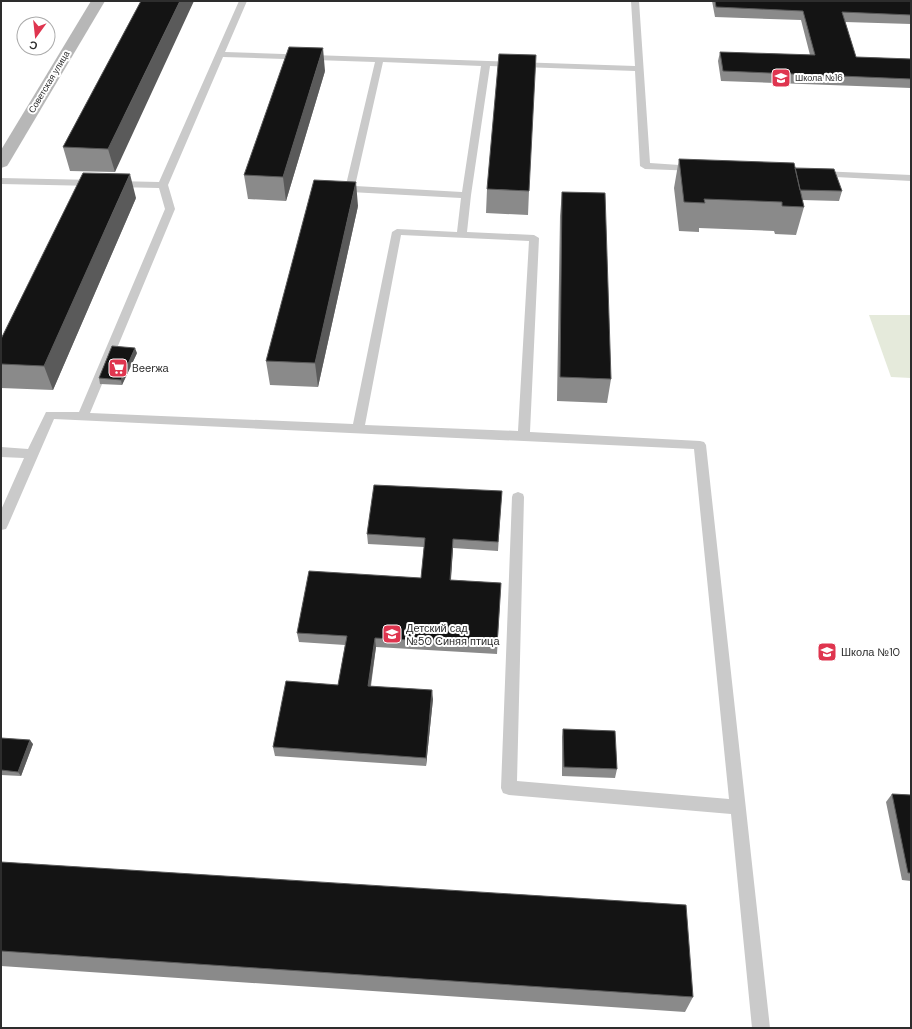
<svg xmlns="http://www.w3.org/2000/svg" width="912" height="1029" viewBox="0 0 912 1029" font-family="'DM Sans',sans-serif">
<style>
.green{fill:#e5eadb}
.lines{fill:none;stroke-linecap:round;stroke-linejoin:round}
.lane{fill:#cacaca;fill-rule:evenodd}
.secondary{fill:#b7b7b7;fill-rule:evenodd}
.wall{fill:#8a8a8a}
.shaded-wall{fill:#5a5a5a}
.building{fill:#141414;stroke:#5a5a5a}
.labels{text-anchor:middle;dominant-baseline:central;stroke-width:4;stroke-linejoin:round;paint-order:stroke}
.far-poi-label{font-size:9px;fill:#2d2d2d;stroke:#fff;text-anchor:start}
.far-street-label{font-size:9px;fill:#2d2d2d;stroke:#fff}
.poi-label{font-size:11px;fill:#2d2d2d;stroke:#fff;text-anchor:start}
</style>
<rect width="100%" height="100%" fill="#fff"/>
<!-- green -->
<path class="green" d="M869,315H911V378L891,377Z"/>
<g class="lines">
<!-- lane -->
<path class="lane" d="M239,1H247L225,52L635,66L631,1H639L650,163L694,166L699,169L697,171L645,169L640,166L635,71L490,66L471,195L467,232L534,235L539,238L530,432L700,441L704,442L706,445L770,1028H752L731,814L509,795L503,793L501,788L512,497L513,494L518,492L523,494L524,497L517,781L729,799L694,449L54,419L8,525L6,529L1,530V510L24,458L1,457V447L28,449L46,412H79L165,209L159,188L115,187L110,184L115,181L159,182ZM223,57L375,62L345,189L350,192L461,198L457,232L397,229L392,232L353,424L90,413L175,209L168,185ZM383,62L481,66L462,192L355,186ZM401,235L529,241L518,431L365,425Z
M820,171L911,175V181L817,176L815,174Z
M1,178L95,180L100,183L95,186L1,184Z"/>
<!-- secondary -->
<path class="secondary" d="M91,1H105L9,163L7,166L1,168V150Z"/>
</g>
<!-- wall -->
<path class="wall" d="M141,1L115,172L70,171L63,147Z
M712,1H911V24L845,22L856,57L911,59V88L721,81L718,61L720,52L810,55L801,20L715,17Z
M325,71L286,201L248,199L244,175Z
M679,159L795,168L842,191L839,201L802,200L804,207L796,235L775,234L774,231L699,228V232L679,231L674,188Z
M487,189L529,191L528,215L486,213Z
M562,192L611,379L607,403L557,401L560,216Z
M136,198L53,390L1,388V339Z
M358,206L318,387L270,385L266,361Z
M137,353L122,385L100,384L99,378Z
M502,491L498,551L453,548L451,580L501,583L497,654L376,647L371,686L433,699L426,766L275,756L273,747L338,685L345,645L299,642L297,633L421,578L424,547L368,544L367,534Z
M563,729L617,769L615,778L562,776V737Z
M1,738L33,744L21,776L1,775Z
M892,794L911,795V881L902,880L886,802Z
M1,862L693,997L685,1012L1,966Z"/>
<!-- shaded-wall -->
<path class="shaded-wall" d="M180,1H194L115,172L108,149Z
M323,48L325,71L286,201L283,177Z
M130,174L136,198L53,390L44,366Z
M356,182L358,206L318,387L315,363Z
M135,348L137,353L122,385L121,380Z
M453,539V548L450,590V580Z
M375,638L376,647L369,695L368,686Z
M432,690L433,699L426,766V758Z
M30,740L33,744L21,776L18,772Z"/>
<!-- building -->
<path class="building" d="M141,1H180L108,149L63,147Z
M715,1H911V15L842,12L856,57L911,59V79L723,71L720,52L815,55L803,11L716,7Z
M289,47L323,48L283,177L244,175Z
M499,54L536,55L529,191L487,189Z
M679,159L794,163L804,207L782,206V202L704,199L705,203L684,202Z
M795,168L834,169L842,191L800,190Z
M83,173L130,174L44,366L1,364V339Z
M314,180L356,182L315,363L266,361Z
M562,192L605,193L611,379L560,377Z
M112,346L135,348L121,380L99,378Z
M374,485L502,491L498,542L453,539L450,580L501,583L497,645L375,638L368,686L432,690L426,758L273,747L286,681L338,685L347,636L297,633L309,571L421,578L425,538L367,534Z
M563,729L615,731L617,769L564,767Z
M1,738L30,740L18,772L1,770Z
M892,794L911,795V873H908Z
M1,862L686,905L693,997L1,951Z"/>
<!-- icons -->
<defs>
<symbol id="school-square" viewBox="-11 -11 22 22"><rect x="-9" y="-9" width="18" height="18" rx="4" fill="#df354f" stroke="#fff"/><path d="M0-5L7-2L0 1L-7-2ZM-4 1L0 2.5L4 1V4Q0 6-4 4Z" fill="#fff"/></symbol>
<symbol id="supermarket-square" viewBox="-11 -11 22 22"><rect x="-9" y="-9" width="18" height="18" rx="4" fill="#df354f" stroke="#fff"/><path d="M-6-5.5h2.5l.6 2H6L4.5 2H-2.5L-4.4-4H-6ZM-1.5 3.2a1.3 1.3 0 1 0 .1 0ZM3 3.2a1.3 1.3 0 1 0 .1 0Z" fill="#fff"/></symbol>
</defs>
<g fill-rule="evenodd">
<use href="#school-square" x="770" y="67" width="22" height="22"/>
<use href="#supermarket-square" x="107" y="357" width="22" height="22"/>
<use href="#school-square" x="381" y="623" width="22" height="22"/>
<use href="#school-square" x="816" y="641" width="22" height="22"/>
</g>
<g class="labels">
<!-- far-poi labels -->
<g class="far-poi-label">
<text x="795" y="78">Школа №16</text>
</g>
<!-- far-street labels -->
<g class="far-street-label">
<text transform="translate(49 82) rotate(-59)">Советская улица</text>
</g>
<!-- poi labels -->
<g class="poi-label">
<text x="132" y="368">Beerжа</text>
<text x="406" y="628">Детский сад<tspan x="406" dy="13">№50 Синяя птица</tspan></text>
<text x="841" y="652">Школа №10</text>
</g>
</g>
<!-- border -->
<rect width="912" height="1029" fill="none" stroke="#2d2d2d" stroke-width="4"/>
<!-- north arrow -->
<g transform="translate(36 36) rotate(195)"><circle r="19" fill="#ffffff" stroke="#ababab"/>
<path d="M0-3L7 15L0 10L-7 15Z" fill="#df354f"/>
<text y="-6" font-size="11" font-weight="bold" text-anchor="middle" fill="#2d2d2d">С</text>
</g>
</svg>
